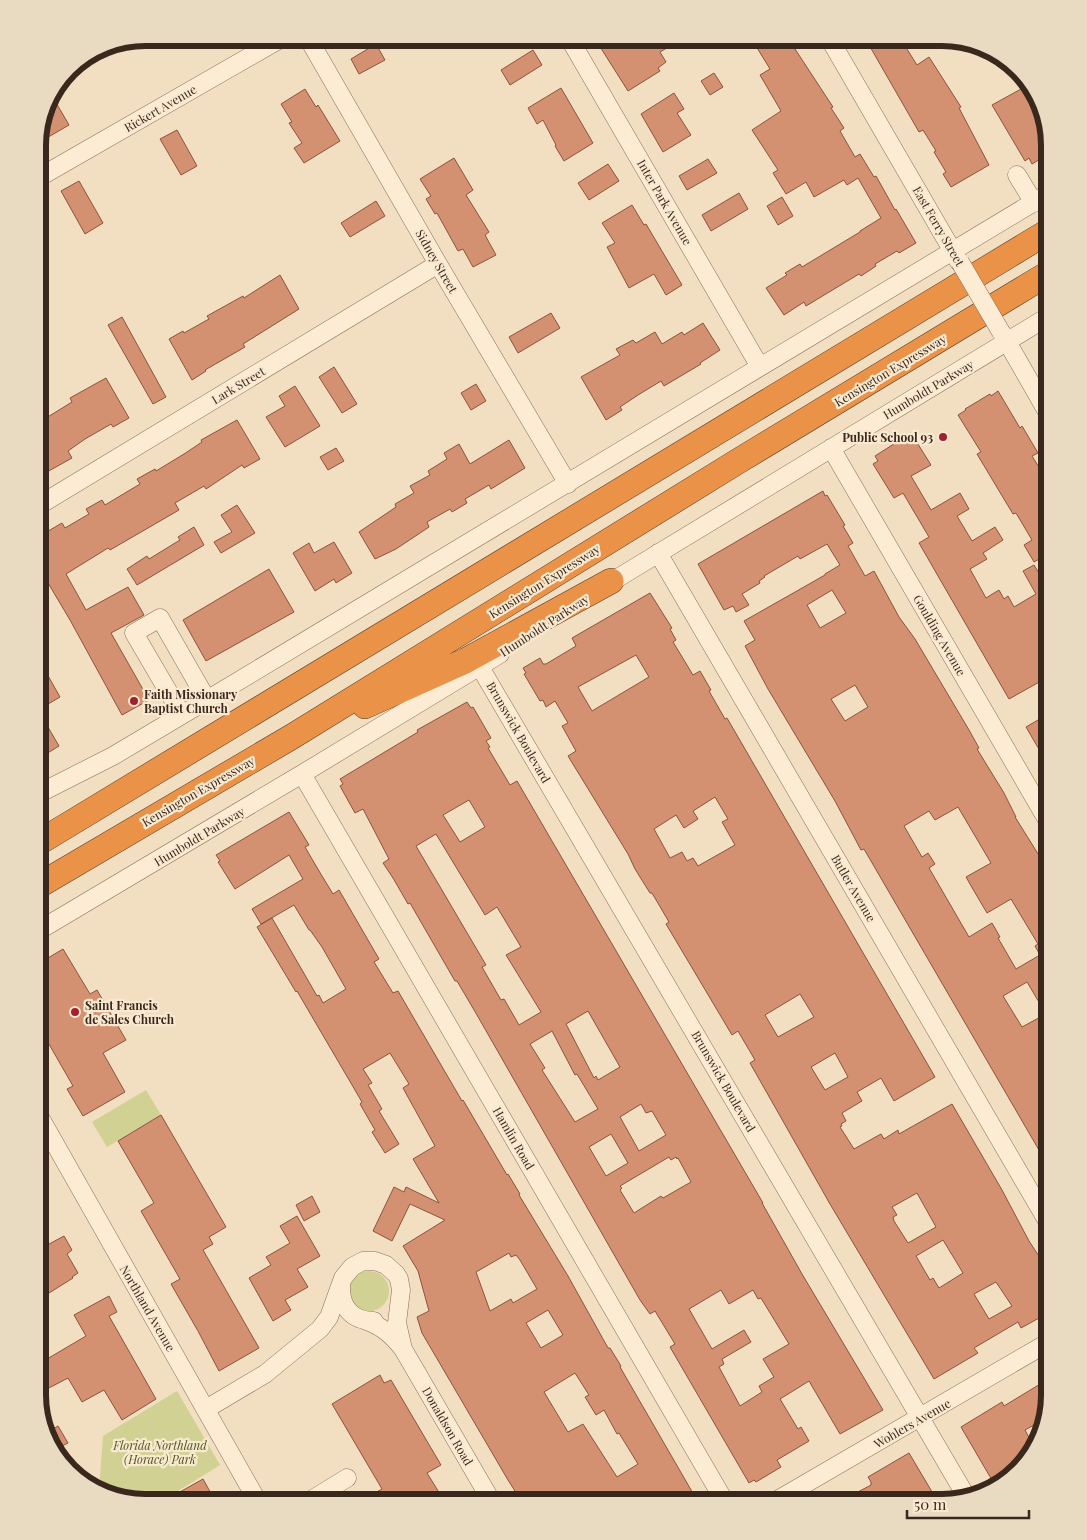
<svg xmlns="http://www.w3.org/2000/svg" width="1087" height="1540" viewBox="0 0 1087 1540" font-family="'Playfair Display',serif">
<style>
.green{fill:#d0d193}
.building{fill:#d39172;stroke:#8e533a;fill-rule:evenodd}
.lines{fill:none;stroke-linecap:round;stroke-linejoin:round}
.minor-casing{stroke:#8d6e56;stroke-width:19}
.highway-casing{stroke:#5a3c2b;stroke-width:26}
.minor{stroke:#fcecd4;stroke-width:18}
.highway{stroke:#e99248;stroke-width:25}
.minor-bridge-casing{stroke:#8d6e56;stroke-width:19;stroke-linecap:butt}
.minor-bridge{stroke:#fcecd4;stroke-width:18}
.poi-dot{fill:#a1202e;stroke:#f8e9d0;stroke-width:2}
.labels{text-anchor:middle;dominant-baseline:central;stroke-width:4.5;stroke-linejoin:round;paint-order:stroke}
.street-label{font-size:12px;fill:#3b281c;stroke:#f8e9d0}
.poi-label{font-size:12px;font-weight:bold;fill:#3b281c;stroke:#f8e9d0;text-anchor:start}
.park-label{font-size:12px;font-style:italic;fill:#505920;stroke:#f8e9d0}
.rim{fill:none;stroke:#3b281c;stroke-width:6}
</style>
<rect width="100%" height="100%" fill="#f2dec0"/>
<!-- green -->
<path class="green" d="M146,1090L161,1115L107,1147L92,1122Z
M349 1291a20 20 0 1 1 40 0a20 20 0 1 1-40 0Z
M177,1391L220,1465L160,1502H139L99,1490L103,1436Z"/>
<!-- building -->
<path class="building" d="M605,38H684L660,52L666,62L658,68L660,71L628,91L597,42Z
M751,38H793L799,47L795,49L833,107L831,108L844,128L840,131L855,157L860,154L874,177L876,176L895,210L896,209L916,243L899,253L897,251L875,264L876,266L861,276L859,274L806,306L804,302L784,315L766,288L787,275L785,273L800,264L802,267L860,232V231L881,218L858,178L847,185L844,180L814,197L806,182L786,194L773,173L778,170L752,130L781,111L760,75L770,69Z
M865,38H900L917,65L929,57L961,107L959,108L989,165L951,187L943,174L946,172L934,152L936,151L923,130L919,132Z
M376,44L385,60L359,74L351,59Z
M533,50L542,65L510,85L501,70Z
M714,73L723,87L710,95L701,81Z
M561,88L593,143L564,161L555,146L556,145L543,120L537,124L528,108Z
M305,89L316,107L318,105L340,141L304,163L294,148L302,143L289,123L292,122L281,104Z
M1021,89L1029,103L1034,99L1040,109L1041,114L1037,116L1046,131L1050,146V153L1032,164L1029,158L1025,161L992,105Z
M674,93L684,109L677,113L691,135L663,152L641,114Z
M51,94L69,125L38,143L49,98Z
M177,130L197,166L181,175L160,139Z
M454,158L473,190L466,195L489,232L485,235L496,255L473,267L463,249L458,251L437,213L435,214L426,199L431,196L420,179Z
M708,159L717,173L687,190L679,176Z
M608,164L619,181L589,200L578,183Z
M79,181L103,223L85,234L61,191Z
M739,193L748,209L711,231L702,215Z
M782,197L793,216L778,225L767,206Z
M376,201L385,216L350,237L341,223Z
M632,205L644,225L646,224L682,285L666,295L654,274L629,288L607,247L615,243L602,223Z
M280,275L299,309L243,344L245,347L205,370L206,371L192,380L169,339L183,331L184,333L209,319L207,316L243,296L244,298Z
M551,313L560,328L518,353L509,337Z
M122,317L166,397L153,404L108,325Z
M703,323L720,350L700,363L701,364L664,386L661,381L638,395L620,407L622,410L606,420L581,377L620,355L616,349L633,340L636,343L655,332L662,344L682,332L684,335Z
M334,367L357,404L342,413L319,377Z
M106,378L129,418L113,427L111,424L85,439L68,451L72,458L38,477V423L72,402L70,398Z
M476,384L486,401L471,410L461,393Z
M295,386L320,426L285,447L266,417L285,406L279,396Z
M998,391L1020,428L1022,426L1038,453L1032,456L1050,485V553L1034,562L1024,545L1032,540L1016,513L1013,514L977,454L981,452L958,415L966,410L965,409L990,394L991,396Z
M237,420L260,459L244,468L242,465L206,489L204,486L175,503L179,510L110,550L108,548L66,574L86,610L128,587L144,615L111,633L149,700L122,715L70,620L38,566V537L62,523L65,528L89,514L86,509L102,500L105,505L140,484L137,479L155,469L156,471L184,454L202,442L201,440Z
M911,433L931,465L911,476L931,510L960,493L969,509L957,516L972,541L995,527L1003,540L983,553L987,559L970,569L986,598L999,590L1004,599L1008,596L1014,607L1036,594L1023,571L1034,565L1048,588L1050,587V616L1044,607L1042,608L1050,621V676L1009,699L919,543L929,537L903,493L894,498L873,464L878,461L875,456Z
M509,440L525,468L491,489L489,485L465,499L467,503L452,512L450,509L427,522L429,527L396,549L375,559L359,532L396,507L395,504L414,493L410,486L430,475L428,471L447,459L444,453L459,444L470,464Z
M336,448L344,461L328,470L320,457Z
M823,491L825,496L827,495L845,525L843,526L853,543L848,546L865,576L874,571L899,617L915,639L969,730L979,748L977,749L1004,793L1016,817H1015L1050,873V1169L864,849L861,850L835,801L768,689L745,646L755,640L744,621L825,575V574L840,565L827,544L800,559L798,556L764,576L765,577L759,581L760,583L742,594L749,605L736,612L733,606L724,610L698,564ZM832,590L846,613L820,628L807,605ZM855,685L868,707L845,721L831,699ZM958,807L991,863L966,877L974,891L987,913L1011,899L1038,944L1035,946L1040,955L1016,969L998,938L1000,937L992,923L969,937L929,868L935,864L928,853L922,857L904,826L929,811L935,820ZM1027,982L1046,1014L1022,1027L1003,996Z
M237,505L255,533L221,553L214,542L232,532L221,515Z
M194,527L204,545L137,585L127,569L147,556L149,559L180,540L178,537Z
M334,542L352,573L336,583L334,579L315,591L293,553L309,543L314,553Z
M269,569L294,612L206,661L183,620Z
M650,593L672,628L670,629L676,640L673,642L693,675L700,671L711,690L709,691L725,719L727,718L935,1077L894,1101L881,1078L857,1092L862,1101L842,1113L846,1121L841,1124L842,1126L840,1127L854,1149L881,1134L884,1139L898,1130L899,1134L952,1104L1002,1190L1029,1241L1050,1273V1312L1021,1328L1018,1322L974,1348L978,1353L934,1379L830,1204L750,1063L755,1060L738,1031L732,1035L666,924L669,922L652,893H650L635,869L628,854L568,756L576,751L562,726L568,723L555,701L546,707L543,700L540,701L524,674L526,673L523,668L540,658L543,664H546L576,646L572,638ZM636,655L649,677L592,711L578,687ZM715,797L728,819L722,822L735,845L698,866L693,858L687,861L682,852L670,858L654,829L676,815L684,828L698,819L693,811ZM800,994L814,1017L778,1037L765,1015ZM835,1053L848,1077L825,1090L811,1067ZM917,1193L936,1227L908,1243L894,1221L893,1217L897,1215L892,1207ZM943,1240L963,1273L939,1288L933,1278L930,1280L916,1256ZM996,1282L1012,1306L989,1319L974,1294Z
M38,658L60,697L38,710Z
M467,702L471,708L473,707L491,738L486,741L490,747L488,748L510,785L517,781L763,1203H762L802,1274L883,1410L840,1434L809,1381L780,1399L798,1429L801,1427L809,1441L777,1460L781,1467L756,1482L754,1480L749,1483L670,1347L675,1344L655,1311L650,1314L640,1300L477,1015L457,981H455L410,903L408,904L393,878L383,863L389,859L363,809L355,813L340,786L343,784L340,779L418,732L417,730ZM469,800L485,827L460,842L443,815ZM436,834L485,915L497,907L521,947L506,955L541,1012L519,1025L504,999L501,1000L482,967L486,965L416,846ZM588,1011L620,1067L598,1080L596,1076L594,1078L566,1024ZM552,1031L575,1075L577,1074L598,1109L575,1122L542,1070L545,1068L530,1044ZM641,1104L646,1113L652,1111L666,1135L639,1151L620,1117ZM611,1134L628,1163L606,1176L589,1147ZM669,1157L671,1160L676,1157L677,1159L678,1158L691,1182L663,1198L661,1196L634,1213L620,1190L622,1188L620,1186ZM721,1290L729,1304L753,1290L758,1299L761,1298L789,1344L763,1359L774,1377L759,1386L762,1392L740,1406L719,1367L724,1364L722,1359L751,1342L744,1330L712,1349L689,1309Z
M38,710L59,746L38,759Z
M1050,713V768L1026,727Z
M289,812L309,845L305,847L319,871L333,894L339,890L379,959L374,962L393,993L398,991L462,1101L463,1100L507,1175L508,1174L520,1194L519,1195L568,1276L608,1348H610L621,1366L620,1367L698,1502H522L508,1480L422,1333L417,1317L429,1311L418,1271L403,1246L445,1220L410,1204L392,1241L373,1231L394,1187L404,1192L406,1187L439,1203L413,1159L435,1146L403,1088L409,1084L390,1053L363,1069L372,1083L368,1085L382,1109L379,1111L399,1144L385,1153L372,1132L375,1130L360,1104L362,1102L297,991L296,992L257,927L272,918L317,996L319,995L323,1003L346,989L322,947L310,930H309L294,905L261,924L252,909L303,879L289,855L235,889L218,862L220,861L216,855ZM509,1253L511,1257L516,1255L520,1260L537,1289L513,1303L511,1299L490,1311L476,1272ZM548,1310L563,1335L541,1348L526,1323ZM575,1373L589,1395L585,1397L596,1415L604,1410L617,1434L619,1433L638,1464L617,1477L583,1424L568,1432L544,1392Z
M63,949L90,994L97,990L126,1040L103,1053L125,1092L83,1116L67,1089L73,1086L38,1025V1022L44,1018L38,1007V964Z
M161,1115L226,1227L209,1237L213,1244L203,1250L259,1348L219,1371L198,1331L171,1284L180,1279L141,1211L154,1203L118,1141Z
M312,1196L320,1212L304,1221L296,1205Z
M297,1216L320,1256L297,1269L308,1287L285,1300L291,1310L273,1321L249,1278L271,1265L266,1257L290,1243L280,1226Z
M64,1236L72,1250L67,1254L78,1273L72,1277L73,1278L49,1293L38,1274V1250Z
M109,1296L117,1312L109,1316L156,1399L122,1420L104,1390L82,1402L68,1378L45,1390L38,1376V1343L47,1359L86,1336L74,1315Z
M380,1375L384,1383L391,1380L441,1465L427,1473L445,1502H359L382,1489L332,1404Z
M1050,1378V1395L1043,1420L1025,1430L1031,1441L1027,1443L1032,1452L996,1487L961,1427L1002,1402L1004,1406Z
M58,1426L68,1443L54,1450L48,1432Z
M909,1453L938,1502H839L871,1485V1482L868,1477Z
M203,1479L213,1497L204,1502H162Z"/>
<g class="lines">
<defs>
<path id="minor" d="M308,38L438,264L568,484
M569,38L760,367
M829,38L959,262
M1017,175L1034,203
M38,178L282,38
M1002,333L1049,415
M831,448L1049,823
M38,506L438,264
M658,553L1049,1224
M603,587L1049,316
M480,667L966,1496
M182,715L134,633L160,618L207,700
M302,774L725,1502
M38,794L113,756L207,700L1049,193
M38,931L302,774L500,654
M38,1114L258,1502
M341,1285C340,1307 352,1321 374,1321
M364,1320C382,1326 392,1335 403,1349L492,1502
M206,1409L265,1374L320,1329L329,1317L343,1278L352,1267L363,1261H375L386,1265L396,1274L399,1279L401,1290L397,1323L403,1349
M308,1502L347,1478
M774,1502L1049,1342"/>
<path id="highway" d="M365,706L465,661L611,581
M38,843L1049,231
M38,886L293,736L740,460L1049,273"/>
</defs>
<!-- minor casing -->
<use href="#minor" class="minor-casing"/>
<!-- highway casing -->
<use href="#highway" class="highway-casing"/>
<!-- minor -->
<use href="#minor" class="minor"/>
<!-- highway -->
<use href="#highway" class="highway"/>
<defs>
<path id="minor-bridge" d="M960,262L1001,332"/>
</defs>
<!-- minor-bridge casing -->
<use href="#minor-bridge" class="minor-bridge-casing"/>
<!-- minor-bridge -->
<use href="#minor-bridge" class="minor-bridge"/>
</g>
<!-- markers -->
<g class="poi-dot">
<circle cx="943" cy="437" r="5"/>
<circle cx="134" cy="701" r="5"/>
<circle cx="75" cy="1012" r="5"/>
</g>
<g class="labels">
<!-- street labels -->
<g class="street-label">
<text transform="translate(160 108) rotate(-30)">Rickert Avenue</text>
<text transform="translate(665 202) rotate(60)">Inter Park Avenue</text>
<text transform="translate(939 226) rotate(60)">East Ferry Street</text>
<text transform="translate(437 261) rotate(60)">Sidney Street</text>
<text transform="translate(890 370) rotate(-31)">Kensington Expressway</text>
<text transform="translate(238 385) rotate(-31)">Lark Street</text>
<text transform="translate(928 389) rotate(-31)">Humboldt Parkway</text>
<text transform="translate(544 581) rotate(-32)">Kensington Expressway</text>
<text transform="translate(544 625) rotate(-33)">Humboldt Parkway</text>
<text transform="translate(940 635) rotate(60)">Goulding Avenue</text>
<text transform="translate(519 732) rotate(60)">Brunswick Boulevard</text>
<text transform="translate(198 791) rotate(-30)">Kensington Expressway</text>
<text transform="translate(199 836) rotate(-31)">Humboldt Parkway</text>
<text transform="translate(854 888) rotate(60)">Butler Avenue</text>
<text transform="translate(724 1081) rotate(60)">Brunswick Boulevard</text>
<text transform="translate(514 1138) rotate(60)">Hamlin Road</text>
<text transform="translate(148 1308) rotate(60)">Northland Avenue</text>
<text transform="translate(912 1423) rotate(-30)">Wohlers Avenue</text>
<text transform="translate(448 1426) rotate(60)">Donaldson Road</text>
</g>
<!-- poi labels -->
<g class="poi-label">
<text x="933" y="437" text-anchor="end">Public School 93</text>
<text x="144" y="694">Faith Missionary<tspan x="144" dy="14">Baptist Church</tspan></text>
<text x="85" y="1005">Saint Francis<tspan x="85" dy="14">de Sales Church</tspan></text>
</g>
<!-- park labels -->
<g class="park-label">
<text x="160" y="1445">Florida Northland<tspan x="160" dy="14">(Horace) Park</tspan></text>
</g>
</g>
<!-- crop -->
<path d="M0 0H1087V1540H0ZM145 46H942A99 99 0 0 1 1041 145V1395A99 99 0 0 1 942 1494H145A99 99 0 0 1 46 1395V145A99 99 0 0 1 145 46Z" fill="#e9dac2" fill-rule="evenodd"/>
<path class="rim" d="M145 46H942A99 99 0 0 1 1041 145V1395A99 99 0 0 1 942 1494H145A99 99 0 0 1 46 1395V145A99 99 0 0 1 145 46Z"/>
<!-- scale -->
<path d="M907 1510v8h122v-8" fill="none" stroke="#3b281c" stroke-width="2.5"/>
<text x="914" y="1510" font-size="15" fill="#3b281c" stroke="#f8e9d0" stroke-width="4" paint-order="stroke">50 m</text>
</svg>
